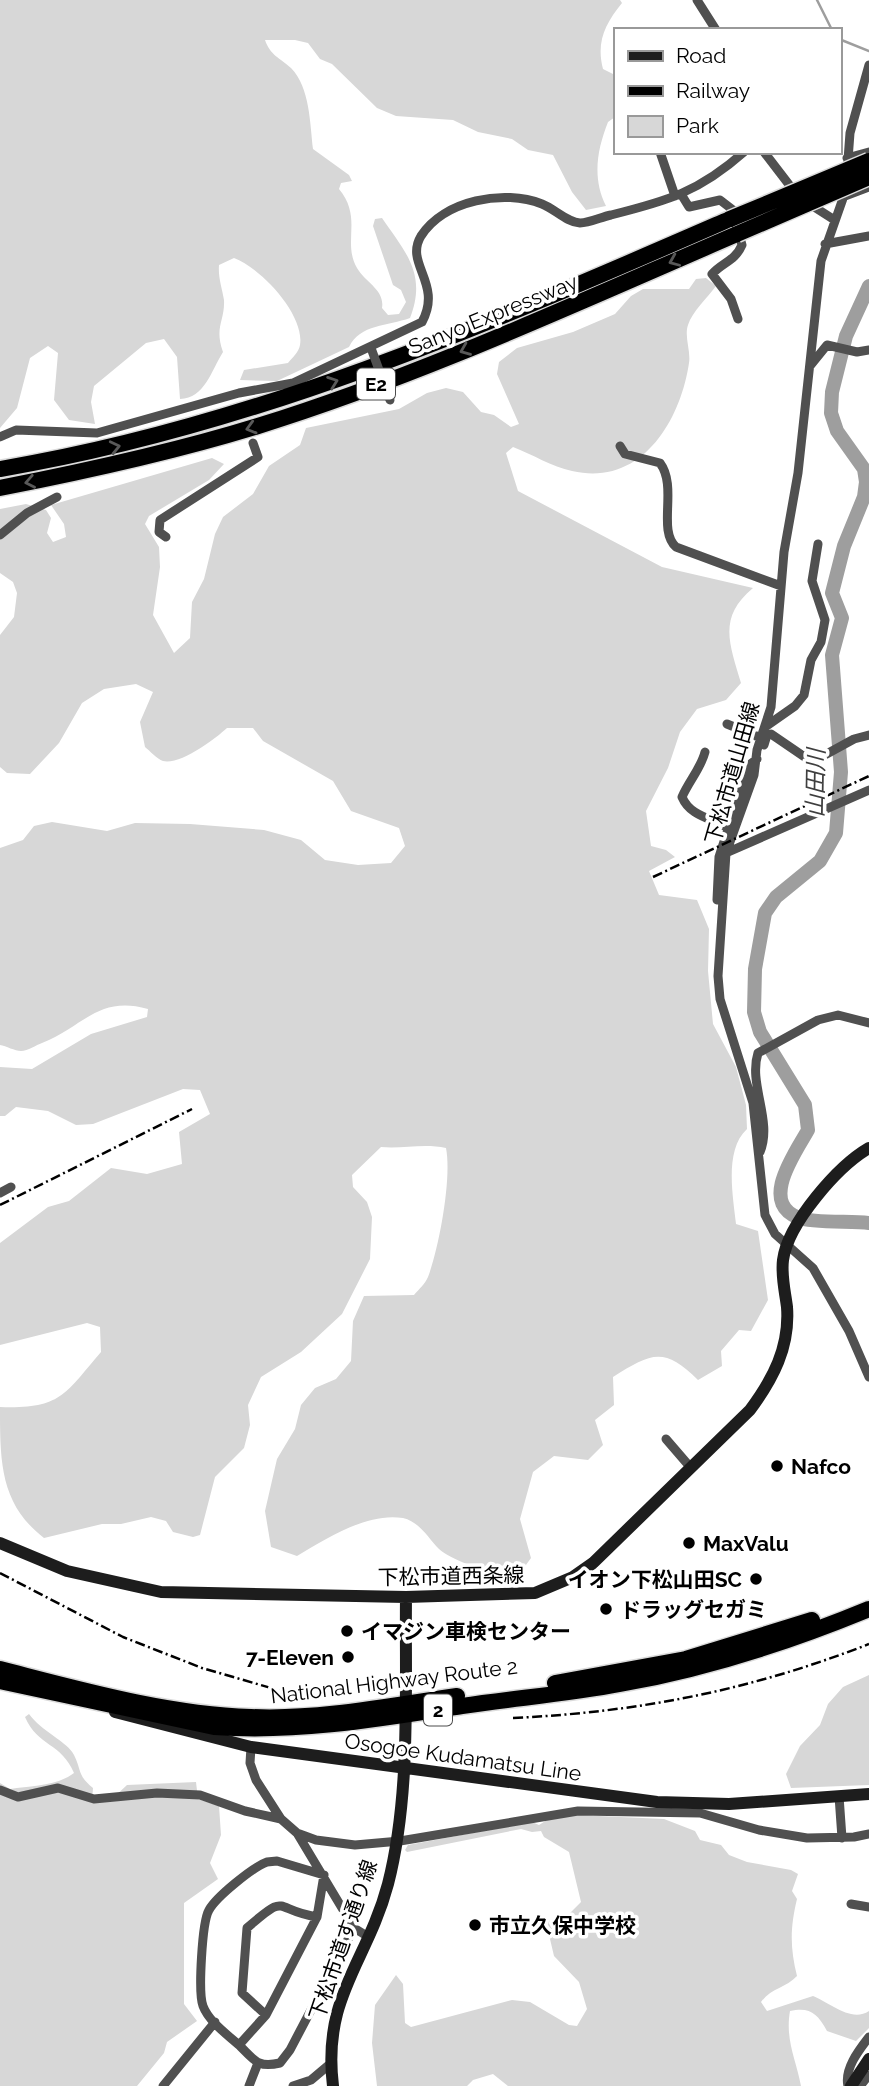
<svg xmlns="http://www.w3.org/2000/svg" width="869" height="2086" viewBox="0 0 869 2086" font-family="Raleway,'Noto Sans JP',sans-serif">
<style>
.green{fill:#d7d7d7}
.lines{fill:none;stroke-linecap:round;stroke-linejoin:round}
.stream{stroke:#9e9e9e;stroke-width:2.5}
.river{stroke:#9e9e9e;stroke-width:14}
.highway-casing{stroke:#dbdbdb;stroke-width:19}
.street{stroke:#505050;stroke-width:9}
.secondary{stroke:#1d1d1d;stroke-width:12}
.highway{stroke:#000;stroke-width:16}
.rail{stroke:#000;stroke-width:2.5;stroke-dasharray:10 3.5 2 3.5;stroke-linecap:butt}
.highway-bridge-casing{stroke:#dbdbdb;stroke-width:19;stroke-linecap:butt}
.street-bridge{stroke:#505050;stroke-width:9}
.highway-bridge{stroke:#000;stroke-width:16}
.oneway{stroke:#595959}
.poi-dot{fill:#000;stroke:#fff;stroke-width:2.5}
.labels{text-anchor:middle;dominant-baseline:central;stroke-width:7;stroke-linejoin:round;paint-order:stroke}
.shield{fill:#fff;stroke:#4c4c4c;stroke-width:2}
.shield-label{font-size:19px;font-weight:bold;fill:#000}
.street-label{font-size:21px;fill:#000;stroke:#fff}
.poi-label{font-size:21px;font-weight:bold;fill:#000;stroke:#fff;text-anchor:start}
.water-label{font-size:23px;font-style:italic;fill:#3f3f3f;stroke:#fff}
</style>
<rect width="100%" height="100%" fill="#fff"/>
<!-- green -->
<path class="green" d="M0,0H620L622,3C605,24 596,42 603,69L615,75V117L608,122C597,150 592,178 606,206L586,210L572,192L553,155L528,150L512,139L478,132L453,120L396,116L377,108L332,64L320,59L308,43L295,40H265C270,55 280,58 291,68C310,87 310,124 313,149L349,175L352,181L341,183L339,189C363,218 342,242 357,268C366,283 385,290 382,308L388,315L399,314L406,302L401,290L393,285L373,226L375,219L382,218C406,253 427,274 410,318C388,326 360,324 349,347L277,381L240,380L244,370L288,363C292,358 299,352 300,345C305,315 261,268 234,258L219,265C218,278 222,288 224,300C225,321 214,327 223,352C211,371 205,398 180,399L177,357L164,339L146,343L94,386L91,402L95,424L69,420L54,400L58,353L48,346L30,358L17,408L0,428Z
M706,278L716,286C708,297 692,312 688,325C684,336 691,351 689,363C680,422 641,487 572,471C552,467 532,454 513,447L506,453L518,491L662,567L753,588C718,617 729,643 741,683L726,700L697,709L680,732L668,768L646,811L651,846L666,850L675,857L649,871L659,895L697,900L709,929L708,971L713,1024L736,1067L746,1105L747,1129C724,1150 733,1196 736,1224L758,1231L768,1300L751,1331L739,1330L721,1351L722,1366L698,1380C664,1346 651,1353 613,1377L614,1405L595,1420L603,1445L588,1460L554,1456L533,1472L520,1519L531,1558C529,1561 524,1568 521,1570C503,1579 453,1562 439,1549C428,1538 420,1522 403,1518C367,1512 326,1539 297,1556L271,1547L265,1511L277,1459L295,1429L301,1405L315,1388L336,1379L351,1361L353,1321L364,1296L414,1295C419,1289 425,1284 428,1277C439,1248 452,1178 446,1148C424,1143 403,1149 381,1147L352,1175L353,1187L367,1202L372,1217L370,1259L342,1314L301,1352L261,1377L248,1405L250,1425L244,1448L215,1477L200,1535L193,1537L173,1532L166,1521L151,1517L121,1524H102L44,1538C0,1504 0,1462 0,1407C61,1409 64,1395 101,1352L100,1327L87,1323L0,1345V1243L48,1207L69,1201L111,1168L147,1174L182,1164L179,1132L210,1114L200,1090L183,1089L93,1124L76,1125L48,1111L16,1107L5,1116H0V1067L32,1069L91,1034L147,1017L148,1009C98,995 83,1027 42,1043C36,1045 28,1051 21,1051C15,1051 6,1046 0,1045V848L23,840L34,826L52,822L107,831L135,823L190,824L264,830L301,840L325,860L358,865L391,863L405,846L399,828L351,811L333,781L263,741L253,728H227C215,739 181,765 163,761C157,759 150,751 145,747L140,722L153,692L136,684L104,689L82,703L59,743L30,774L7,773L0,767V635L14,617L17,593L13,582L0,573V509L26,504L46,510L51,518L47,533L53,542L66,537L64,524L51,505L212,458L224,464L209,480L149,516L145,524L159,547L160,567L153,615L174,653L190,638L192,602L204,579L215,534L223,517L253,494L269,466L300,445L306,428L399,409L427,393L446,388L463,392L481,412L494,415L511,427L519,424L497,374L499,362L517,348L573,332L615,314L631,296L643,289H689L696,279Z
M869,1675V1785L791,1788L786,1774L800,1746L820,1725L828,1704L843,1687Z
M29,1714C41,1731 68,1742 74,1755C82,1771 77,1775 93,1788L92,1801L112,1799L127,1785L196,1782L198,1799L219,1806L221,1835L210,1863L218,1879L184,1903V2004L197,2021L167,2042L164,2053L137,2086H0V1783L10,1789C31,1786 57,1786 74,1773C61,1742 38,1747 25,1717Z
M577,1815L664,1819L695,1831L700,1840L721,1845L729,1855L747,1862L791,1870L798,1874L792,1891L797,1899C790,1928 790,1948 797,1976C786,1988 771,1988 761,2002L767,2011L813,1996C829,2002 851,2023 869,2011V2028L856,2041L827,2031C817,2013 810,2007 790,2011C785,2040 796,2059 801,2086H508L493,2074L473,2080L467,2086H377L372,2043L375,2005L396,1975L403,1984L405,2023L411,2027L512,2000L530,2002L569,2025L577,2026L587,2009L579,1982L554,1956L546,1922L569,1914L581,1902L569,1852L544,1837L541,1831L532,1832L521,1829L407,1852L405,1850L408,1845L532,1822L539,1825L547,1820Z"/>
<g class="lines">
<!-- stream -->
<path class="stream" d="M817,0L832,30
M839,39L869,51"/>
<!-- river -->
<path class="river" d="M869,286L846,336L832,392L831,413L837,431L864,469L866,482L864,497L844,546L832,593L842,618L832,655L841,772L836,833L820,861L776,897L765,913L755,969L754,1012L760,1032L805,1105L808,1130C796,1152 758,1203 799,1218C812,1223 852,1221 869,1223"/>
<defs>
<path id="highway" d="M0,469C257,426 493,322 730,219
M0,488C87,471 174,452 258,426C422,375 579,302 737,234
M0,1669C82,1690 166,1714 251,1717C319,1720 389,1706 457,1696
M0,1681L214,1727C298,1733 379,1719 462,1706C515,1698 568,1694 620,1684C706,1669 789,1642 869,1609
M555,1683L686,1659L812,1620"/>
</defs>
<!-- highway casing -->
<use href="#highway" class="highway-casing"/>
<!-- street -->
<path class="street" d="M697,0L716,30
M660,152L675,196
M764,152L797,195
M847,158L869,152
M847,173L850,133L869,65
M847,187L821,261L798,473L784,552L771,707L757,750L754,775L726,853L718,976L720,999L753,1103L765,1215L775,1234L813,1268L849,1331L869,1377
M681,194L689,207L720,200L733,210L742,245C735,261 723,262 712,274L731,299L738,319
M845,196L869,187
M808,203L833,219
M825,244L869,236
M810,366L827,345L857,352L869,350
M0,437L16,430L97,433L239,393L293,383L422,322C443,283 404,264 421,236C444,200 504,189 542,204C555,209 566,222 580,223C590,223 601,217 611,215C667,201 699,192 744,152
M620,446L625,454L660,463C678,487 657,530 676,547L781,586
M0,535L27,513L57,497
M166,537L159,532L160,520L258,457L253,443
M727,724L761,738
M765,727L795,706L804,695L811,660L821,642L825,620L812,581L818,544
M764,745L767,735L771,734L812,762L854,739L869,735
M705,752C701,768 689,781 682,797C690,816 710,818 729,828
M726,853L869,790
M717,900L719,857L749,765L757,759
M760,1152C773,1121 748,1084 758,1053L818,1020L838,1015L869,1023
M0,1193L11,1187
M666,1439L691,1468
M251,1747L250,1763L256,1780L281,1819L297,1833L354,1928L367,1936
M0,1790L18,1797L58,1788L94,1799L157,1793L200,1795L245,1811L281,1819
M839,1796L842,1838
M297,1833L316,1840L355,1845L400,1841L578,1811L700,1813L759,1830L807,1838L854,1837L869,1834
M851,1904L869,1907
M266,2015L242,1993L247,1928C289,1891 272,1910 317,1917
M239,2045L266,2015L317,1917L324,1875L277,1861L267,1862C253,1867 216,1897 209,1910C202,1922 198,1993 203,2006C209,2022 228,2035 240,2046C255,2061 258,2068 280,2063L290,2050L354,1928
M163,2086L215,2022
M249,2086L258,2063
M293,2086L311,2080L330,2064
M848,2086C844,2069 859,2050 869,2037
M860,2086L869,2075"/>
<!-- secondary -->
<path class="secondary" d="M0,1543L67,1571L161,1592L406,1597L535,1593L573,1577L593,1563L750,1410C773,1379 790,1347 787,1307C785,1291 781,1276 783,1260C788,1223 838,1166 869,1148
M115,1712L251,1747L657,1802L729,1804L869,1794
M333,2086C322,1996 367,1963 388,1884C411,1795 405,1689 406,1597
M851,2086L869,2059"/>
<!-- highway -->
<use href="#highway" class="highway"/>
<!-- rail -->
<path class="rail" d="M653,877L869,776
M0,1205L192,1109
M0,1573L123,1637L202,1668L309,1699
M513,1718C640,1712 751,1690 869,1644"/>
<defs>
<path id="highway-bridge" d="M730,219L869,161
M737,234L869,177"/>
</defs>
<!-- highway-bridge casing -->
<use href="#highway-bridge" class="highway-bridge-casing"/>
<!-- street-bridge -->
<path class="street-bridge" d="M371,348L390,400"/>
<!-- highway-bridge -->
<use href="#highway-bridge" class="highway-bridge"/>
</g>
<!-- one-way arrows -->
<defs><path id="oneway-chevron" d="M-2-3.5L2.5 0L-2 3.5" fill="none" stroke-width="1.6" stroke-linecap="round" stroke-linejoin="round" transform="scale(1.75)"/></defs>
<g class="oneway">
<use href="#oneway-chevron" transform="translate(674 261) rotate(157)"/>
<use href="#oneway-chevron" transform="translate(465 350) rotate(158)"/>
<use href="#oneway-chevron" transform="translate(333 382) rotate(-20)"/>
<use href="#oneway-chevron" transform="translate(251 428) rotate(164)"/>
<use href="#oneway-chevron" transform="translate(115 447) rotate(-13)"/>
<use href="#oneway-chevron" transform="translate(30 482) rotate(169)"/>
</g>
<!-- markers -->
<g class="poi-dot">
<circle cx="777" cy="1466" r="7"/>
<circle cx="689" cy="1543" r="7"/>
<circle cx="756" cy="1579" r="7"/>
<circle cx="606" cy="1609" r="7"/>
<circle cx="347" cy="1631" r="7"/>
<circle cx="348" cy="1657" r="7"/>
<circle cx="475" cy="1925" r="7"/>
</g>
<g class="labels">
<!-- shield labels -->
<g class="shield">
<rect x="357" y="368.5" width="38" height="31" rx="5"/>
<rect x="424" y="1694.5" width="28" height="31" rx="5"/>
</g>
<g class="shield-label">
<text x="376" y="384">E2</text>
<text x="438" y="1710">2</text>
</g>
<!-- street labels -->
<g class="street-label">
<text transform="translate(493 314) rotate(-22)">Sanyo Expressway</text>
<text transform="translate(732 773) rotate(-74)">下松市道山田線</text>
<text transform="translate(451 1576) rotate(-1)">下松市道西条線</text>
<text transform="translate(394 1681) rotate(-7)">National Highway Route 2</text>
<text transform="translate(463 1757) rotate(8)">Osogoe Kudamatsu Line</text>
<text transform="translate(343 1940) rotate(-71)">下松市道す通り線</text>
</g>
<!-- poi labels -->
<g class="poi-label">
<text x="791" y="1466">Nafco</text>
<text x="703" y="1543">MaxValu</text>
<text x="742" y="1579" text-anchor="end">イオン下松山田SC</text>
<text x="620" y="1609">ドラッグセガミ</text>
<text x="361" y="1631">イマジン車検センター</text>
<text x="334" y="1657" text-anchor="end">7-Eleven</text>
<text x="489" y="1925">市立久保中学校</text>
</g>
<!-- water labels -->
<g class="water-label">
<text transform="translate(815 783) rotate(-89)">山田川</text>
</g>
</g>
<!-- legend -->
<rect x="614" y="28" width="228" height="126" fill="#ffffff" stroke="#999999" stroke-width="2"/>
<rect x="628" y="51" width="35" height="10" fill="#1d1d1d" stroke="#999999" stroke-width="2"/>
<text x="676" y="63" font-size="21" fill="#000000">Road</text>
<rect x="628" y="86" width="35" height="10" fill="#000000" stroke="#999999" stroke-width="2"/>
<text x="676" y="98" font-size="21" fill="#000000">Railway</text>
<rect x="628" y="116" width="35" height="21" fill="#d7d7d7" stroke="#999999" stroke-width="2"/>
<text x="676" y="133" font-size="21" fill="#000000">Park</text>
</svg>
